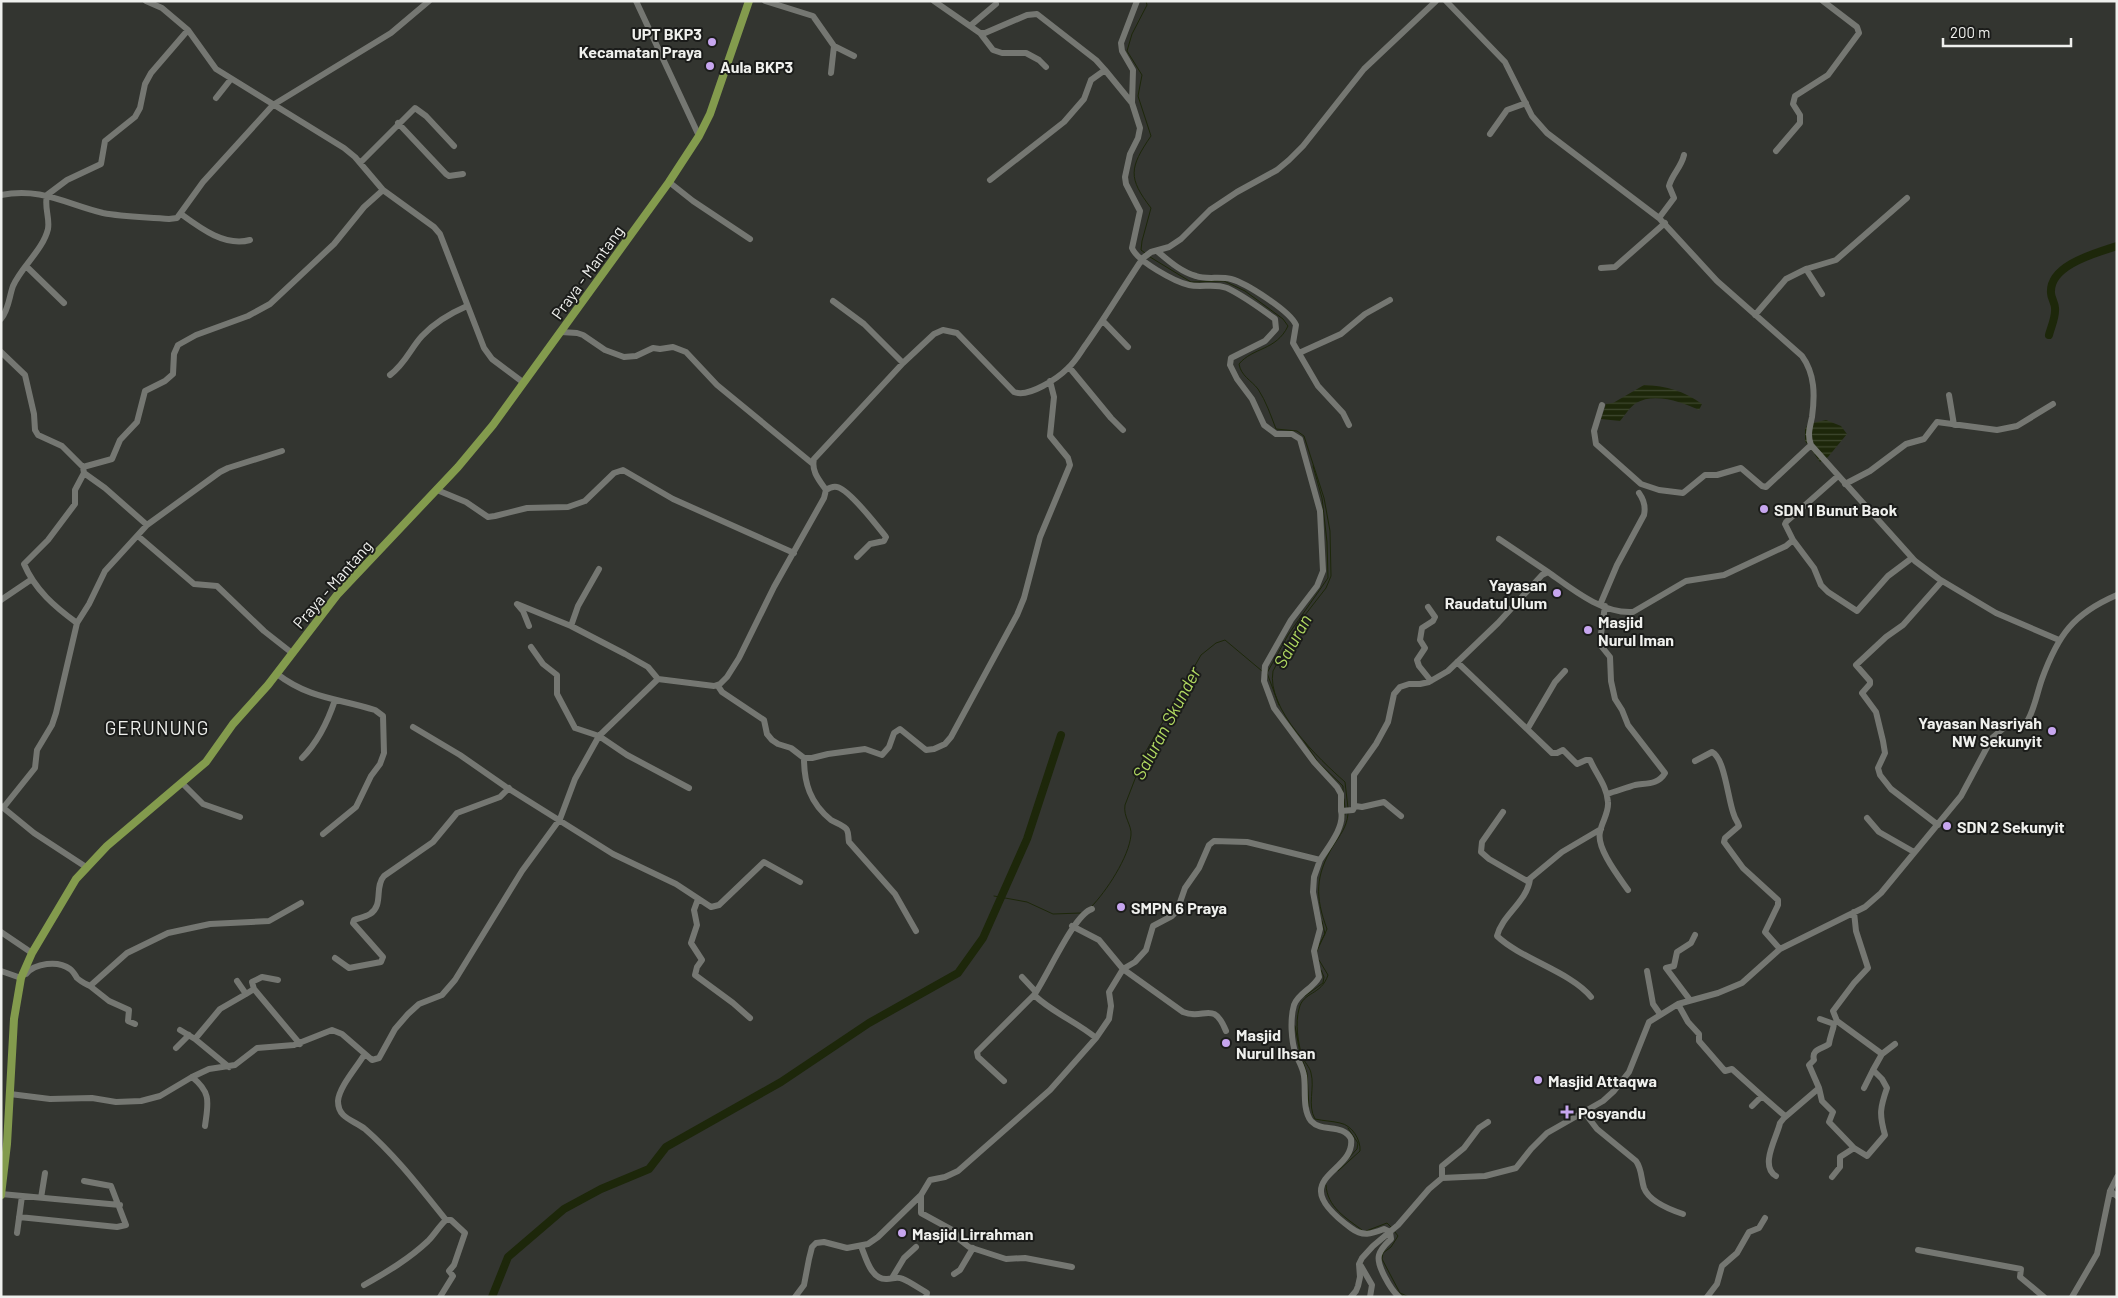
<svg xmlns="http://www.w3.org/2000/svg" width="2118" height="1298" viewBox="0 0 2118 1298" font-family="Barlow,sans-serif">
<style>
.water{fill:url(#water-rules)}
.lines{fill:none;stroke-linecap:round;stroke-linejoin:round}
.stream{stroke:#1d270a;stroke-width:1}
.river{stroke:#1d270a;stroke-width:8}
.minor{stroke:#757772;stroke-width:6}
.major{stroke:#839b4d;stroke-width:8}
.poi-dot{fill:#c7a6ef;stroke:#1b1c1a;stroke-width:2}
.labels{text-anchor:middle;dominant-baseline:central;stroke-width:4;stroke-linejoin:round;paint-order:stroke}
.poi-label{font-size:16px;font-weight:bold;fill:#eff0ed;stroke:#1b1c1a;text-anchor:start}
.street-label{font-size:16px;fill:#eff0ed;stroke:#1b1c1a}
.water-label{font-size:18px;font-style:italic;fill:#b0d860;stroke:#1b1c1a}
.quarter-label{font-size:19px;letter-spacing:1px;fill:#eff0ed;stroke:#1b1c1a}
</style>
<defs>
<pattern id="water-rules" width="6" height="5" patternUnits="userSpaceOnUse" patternTransform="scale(1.25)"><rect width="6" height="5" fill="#1d270a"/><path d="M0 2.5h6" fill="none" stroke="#3e472e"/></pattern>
</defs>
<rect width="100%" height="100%" fill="#333530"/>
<!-- water -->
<path class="water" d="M1644,385C1667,386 1684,391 1702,404L1699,410C1683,402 1654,392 1636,403C1630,407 1625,415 1620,421L1601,419L1606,404L1613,403Z
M1826,420L1841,426L1847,434L1828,457L1820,462L1805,441V429L1808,424Z"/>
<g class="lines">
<!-- stream -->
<path class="stream" d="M1145,253L1141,250L1142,241L1151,208C1128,178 1129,168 1151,136L1138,96L1142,75L1127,51L1132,34L1147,5L1146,1
M1150,257L1191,282L1224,281L1245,291L1283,319L1288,326C1276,351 1253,347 1239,364C1241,376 1251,380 1258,389C1266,401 1271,416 1276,429L1297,431L1304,436L1324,498L1330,531L1331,576L1326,588L1298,624L1273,671C1266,709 1319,759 1345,782L1348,808
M1279,705L1267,673L1288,635L1328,578L1327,542L1322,498L1313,466
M1304,741L1318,762L1343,786V793
M1344,799L1345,808
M1342,827L1345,814
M994,896L1027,902L1053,914L1081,913
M1091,907C1106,892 1129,857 1131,835C1132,825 1123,817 1125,805L1145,753L1201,655L1216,643L1225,640L1262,671
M1319,945L1325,934L1322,921
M1317,951L1327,929C1315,897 1315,876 1333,846C1340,835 1347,827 1348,814
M1319,960L1328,975C1321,996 1303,991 1299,1009C1295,1023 1298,1043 1302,1056C1304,1062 1310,1067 1311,1073C1315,1088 1307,1105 1315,1119C1324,1121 1332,1121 1340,1123C1352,1125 1361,1140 1360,1151L1338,1171
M1305,996L1323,983L1324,977L1321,970
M1295,1026L1300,1053L1307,1073L1309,1107
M1346,1161L1357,1149L1358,1143L1348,1128
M1326,1185C1327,1207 1346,1218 1362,1230
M1366,1231L1387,1223L1391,1227
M1395,1232L1398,1236L1391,1247L1383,1253L1382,1259L1400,1293L1409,1297
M1400,1295L1405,1297"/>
<!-- river -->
<path class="river" d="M2049,335C2051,327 2056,317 2055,308C2055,303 2051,298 2051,293C2049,265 2096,253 2117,246
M492,1297L508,1257L564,1209L601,1189L649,1169L666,1147L781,1082L869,1023L958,973L983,938L1027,839L1061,735"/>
<!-- minor -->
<path class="minor" d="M146,1L162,8L188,30L216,69L344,148L355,157L383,190L434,227L440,234L484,348L492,359L524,383
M636,1L699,136
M765,1L813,16L834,46L831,73
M934,1L980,33H985L1027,15L1037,14L1096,60L1105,70L1091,80L1084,99L1064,122L990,180
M1137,1L1121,43L1122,51L1133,70L1132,103L1140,128L1138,138L1130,154L1125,177L1126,184L1140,211L1132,248C1137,261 1175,282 1189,285C1201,288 1214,283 1227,288C1244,296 1260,308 1275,319L1276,329L1265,341L1231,358L1230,365L1237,379L1252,399L1264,425L1276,434H1292L1300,439L1320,511L1323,571L1317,586L1291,620L1265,666L1264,681L1274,708L1314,762L1337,787L1341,794V811
M1446,1L1505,62L1532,116L1547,133L1659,218L1717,281L1802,356C1815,374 1815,395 1812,417C1810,427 1807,435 1811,445L1915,561L1939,579L1996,613L2059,640
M970,26L996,4
M980,33L993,50L1002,53H1026L1039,60L1046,67
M834,46L854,56
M1105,70L1132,103
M216,98L231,79
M398,123L446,174L449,176L463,174
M1490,134L1507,110L1526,103
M1776,151L1800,123V115L1793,104L1795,96L1828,75L1859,33L1857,27L1823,1
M360,163L415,108L426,116L454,146
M669,182L693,201L750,239
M1,195C41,187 66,204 103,213C124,217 148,217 169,219L177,218L203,182L273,105L391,33L429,1
M181,214C200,228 225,247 250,240
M1659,218L1674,198L1669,186C1672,174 1681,168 1684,155
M1157,251C1169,261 1181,272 1196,276C1207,280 1219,276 1231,279C1246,283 1290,311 1296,325L1293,343L1318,386L1343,413L1349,425
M27,267L64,303
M1601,268L1615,267L1665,223
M1806,269L1822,294
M833,301L864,324L903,363
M1755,315L1786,279L1806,269L1836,260L1907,198
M1,319C9,309 9,297 13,286C21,267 43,250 48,229C50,217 44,208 47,195L67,180L101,164L105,141L135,117L140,108L145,84L151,73L188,30
M1103,321L1128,347
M561,332L577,333L583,335L605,350L624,357L636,356L653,348L660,349L673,347L686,352L717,385L813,464
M1,352L25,375L34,414L35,430L38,435L62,446L83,467
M1299,353L1341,334L1365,314L1390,300
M1069,367L1111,418L1123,430
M390,375C406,363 410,349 422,336C434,323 451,313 467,306
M1949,395L1954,425
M1602,405L1594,431L1596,444L1641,484L1659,490L1683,493L1705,475H1717L1741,468L1762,486L1766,487L1811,445
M1845,484L1870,471L1906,444L1924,439L1937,422L1997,430L2017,426L2053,404
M437,490L466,502L488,517L495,516L527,508L568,507L585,501L614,473L623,470L673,499L794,553
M826,490C829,488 833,486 837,487C849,489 878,527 886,537L884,541L870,544L857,557
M147,525L105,488L84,473L83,467L112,459L120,440L137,422L145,391L165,381L173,374L174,354L178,345L196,335L248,316L270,304L334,244L364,207L383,190
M138,536L194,584L217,586L264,631L292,653
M1499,539L1548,572
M1793,540L1814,568L1821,585L1828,592L1857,611L1888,576L1912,558
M1,600L32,579
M1600,605L1617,565L1644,515C1646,506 1644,500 1639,493
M1605,606L1600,641L1602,647L1610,657L1611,681L1615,699L1622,710L1628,725L1665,773C1658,785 1646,783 1635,785C1626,788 1616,791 1607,794
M1428,607L1435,617L1433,621L1422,628L1420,640L1425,648L1417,660L1419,666L1431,681
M77,623C55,607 35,590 24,564L48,540L75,504V490L84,473
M529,626L523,611L517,604L571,626L625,654L648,667L658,679
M571,626L578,606L599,569
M531,647L543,664L557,675V694L575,728L599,736L627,755L689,788
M1457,662L1552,753H1557L1563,750L1577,764L1586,760H1590C1596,774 1607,786 1608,802C1609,813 1602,821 1600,832C1596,848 1619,877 1628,890
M277,674C310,699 337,698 375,710L383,716L384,753L380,764L371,776L356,807L323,834
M718,686L722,692L764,720L767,734L772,740L778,744L791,748L804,758H812L828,754L865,749L882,755L889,747L894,733L900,729L926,750L934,749L945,744L951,737L1017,615L1024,598L1040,537L1070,465L1068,458L1050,436L1054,397L1050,381
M413,727L460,755L506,787L613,854L676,884L711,907L719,905L764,862L800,882
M1528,728L1555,682L1565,671
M302,758C318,742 328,721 335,700
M804,758C804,783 810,803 831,820C836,823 845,826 847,830C849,834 848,838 849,842L895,894L916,931
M1695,761L1712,752C1725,758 1728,801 1734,815C1735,819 1738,822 1739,826L1725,838L1724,842L1743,868L1778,900V905L1765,932L1780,949
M182,783L203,804L240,817
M1,806L34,833L86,867
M1355,806L1362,807L1384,802L1401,816
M3,808L35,768L37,750L52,725L56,713L77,623L89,604L105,571L147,525L220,472L228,468L282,451
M1503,812L1482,842L1481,852L1489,859L1527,881L1562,852L1601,829
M1867,818L1879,832L1914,852
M1938,825L1891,789L1880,775L1878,768L1885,753L1883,741L1876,712L1862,693L1870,684V681L1856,665L1886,637L1903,625L1942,581
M1320,860C1328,847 1345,827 1341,811L1353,810L1354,808V775L1376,744L1388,722L1394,694L1400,687L1409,684H1420L1429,682L1448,671L1498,623L1542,575L1548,572C1572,589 1602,614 1633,612L1686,581L1724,575L1786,546L1793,540L1785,524L1786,522L1838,476
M1530,879C1527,902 1502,915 1497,936C1521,959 1571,972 1591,997
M698,899L694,910L697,925L691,943L702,960L697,967L695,975L733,1003L750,1018
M1092,909C1074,914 1047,977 1034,995C1053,1013 1077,1022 1096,1038
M1072,926L1099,940L1123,969L1183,1012C1204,1021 1213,999 1226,1031
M1,932L32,953
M335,958L349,968L381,962L383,957L353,923L354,920C359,918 365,917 370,914C384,905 374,887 384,876L433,842L457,813L500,797L509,788
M1,971L21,978
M1647,971L1653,1004L1660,1014
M22,974H26C35,963 58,960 70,969C73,971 75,975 77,978C81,982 86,984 90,986L127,953L168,933L210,924L269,921L301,903
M1022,977L1036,992
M237,981L246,994L254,989L300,1044
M90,986L109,1001L129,1010L128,1021L135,1024
M254,989L252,982L262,977L278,980
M1690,1000L1666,968L1674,966L1677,952L1691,943L1695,935
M1678,1004L1688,1022L1699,1034V1041L1725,1071L1732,1069L1762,1096L1752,1106
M1820,1019L1834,1024L1837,1021L1833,1011L1854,983L1868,968L1856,931L1854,912
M1837,1021L1882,1054
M180,1030L195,1039L229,1067
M195,1039L220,1009L246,994
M176,1048L189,1035
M364,1055C357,1067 339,1087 338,1101C338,1119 354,1120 365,1129C396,1156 421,1189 446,1220H451L465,1233L454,1265L449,1271L453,1276L440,1297
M192,1077C212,1093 208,1103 205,1126
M1004,1081L978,1057L977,1052L1034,995
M1819,1088L1822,1101L1833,1112L1829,1122L1854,1148L1840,1157V1167L1832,1177
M1864,1088L1873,1070
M10,1094L50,1099L92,1098L116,1102L141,1101L160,1096L192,1077L209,1069L235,1065L257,1048L294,1045L332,1030L342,1034L372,1060L379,1058L395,1029L408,1014L419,1004L442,995L455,980L522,871L560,819L575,779L599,736L658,679L714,686L720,684L727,677L739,658L774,587L824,498L826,490C819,480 811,471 814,459L903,363L934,334L943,330L957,333L1014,392C1029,398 1058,378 1068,368C1076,361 1081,351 1087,343C1107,315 1124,286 1143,258L1151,252L1169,247L1181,239L1210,210L1237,192L1277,170L1289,160L1303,146L1364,69L1436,1
M1762,1096L1785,1116
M1584,1112L1597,1129L1636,1161C1642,1169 1641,1179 1644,1188C1649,1201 1671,1210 1683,1214
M1854,1148L1867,1156L1885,1135C1879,1114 1880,1108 1887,1088L1882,1079L1873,1070L1882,1054L1895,1044
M1776,1176C1759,1166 1777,1137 1780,1123L1784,1118L1819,1088L1809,1065L1814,1060C1811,1049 1822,1049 1829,1044C1830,1036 1833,1031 1834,1024
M1442,1178V1166L1464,1148L1479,1128L1488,1122
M2110,1191L2117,1196
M1,1194L120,1205
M921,1195V1213L954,1231L960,1240L969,1247L1006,1259L1025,1258L1072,1267
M41,1198L45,1173
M19,1217L117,1227L126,1225L111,1186L84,1181
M17,1233L22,1196
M861,1246C866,1258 871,1280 887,1279C893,1279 897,1276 903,1279C910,1282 917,1287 924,1291L927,1293L926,1297
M1918,1250L2021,1269L2020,1277L2044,1297
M1361,1266L1372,1285L1370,1297
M954,1274L960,1270L973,1248
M892,1278L904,1258L916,1247
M364,1285C387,1272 409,1259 428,1241C435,1234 439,1226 446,1220
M795,1297L804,1285L809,1259L812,1247L816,1243L824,1242L847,1248L868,1244L878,1237L921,1195L930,1180L945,1177L958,1171L1050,1090L1096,1038L1109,1019L1111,1006L1109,992L1123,969L1135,962L1146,950L1153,926L1172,916L1177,911L1185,888L1199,868L1209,845L1214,841L1247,842L1320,860L1314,877L1313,892L1320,929L1314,951L1319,977C1313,989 1298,993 1294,1005C1290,1019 1291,1041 1296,1055C1299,1062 1303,1068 1304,1076C1306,1089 1302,1109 1311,1121C1322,1133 1343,1123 1351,1139C1356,1174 1281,1177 1351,1228C1363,1237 1371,1234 1384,1229L1390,1232L1391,1239C1386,1244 1381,1248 1379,1255C1376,1265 1391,1290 1399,1297
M1351,1297L1356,1291L1358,1286L1360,1277L1359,1264L1362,1258L1373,1246L1398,1225L1429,1189L1442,1178L1485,1176L1516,1168L1531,1149L1547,1133L1603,1101L1614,1091L1629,1072L1649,1022L1678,1004L1718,993L1742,983L1780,949L1865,907L1881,893L1961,796L1992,738L2005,727L2023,724L2028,720C2035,707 2037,693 2042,679C2058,635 2073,614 2117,595
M1707,1297L1717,1284L1722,1266L1737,1253L1749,1232L1759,1228L1765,1218
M2072,1297L2097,1254L2110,1191L2117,1177"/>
<!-- major -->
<path class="major" d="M1,1195L7,1144L14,1019L21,978L32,953L76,879L107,846L206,762L233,724L268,685L337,595L458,467L493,425L669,182L699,136L710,114L749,1"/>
</g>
<!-- markers -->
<g class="poi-dot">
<circle cx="712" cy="42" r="5"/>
<circle cx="710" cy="66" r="5"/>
<circle cx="1764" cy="509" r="5"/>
<circle cx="1557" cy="593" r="5"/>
<circle cx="1588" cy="630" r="5"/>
<circle cx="2052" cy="731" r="5"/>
<circle cx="1947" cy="826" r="5"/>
<circle cx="1121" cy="907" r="5"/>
<circle cx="1226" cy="1043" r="5"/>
<circle cx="1538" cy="1080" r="5"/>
<path d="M1564.5 1104.5h5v5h5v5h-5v5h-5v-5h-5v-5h5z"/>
<circle cx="902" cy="1233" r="5"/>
</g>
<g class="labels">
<!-- poi labels -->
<g class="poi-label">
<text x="702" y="33" text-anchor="end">UPT BKP3<tspan x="702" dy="18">Kecamatan Praya</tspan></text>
<text x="720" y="66">Aula BKP3</text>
<text x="1774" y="509">SDN 1 Bunut Baok</text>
<text x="1547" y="584" text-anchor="end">Yayasan<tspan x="1547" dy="18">Raudatul Ulum</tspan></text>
<text x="1598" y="621">Masjid<tspan x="1598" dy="18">Nurul Iman</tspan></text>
<text x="2042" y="722" text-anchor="end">Yayasan Nasriyah<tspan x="2042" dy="18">NW Sekunyit</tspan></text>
<text x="1957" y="826">SDN 2 Sekunyit</text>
<text x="1131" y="907">SMPN 6 Praya</text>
<text x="1236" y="1034">Masjid<tspan x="1236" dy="18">Nurul Ihsan</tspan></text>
<text x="1548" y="1080">Masjid Attaqwa</text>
<text x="1578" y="1112">Posyandu</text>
<text x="912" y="1233">Masjid Lirrahman</text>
</g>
<!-- street labels -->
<g class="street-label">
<text transform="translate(587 272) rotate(-54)">Praya - Mantang</text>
<text transform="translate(332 584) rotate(-49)">Praya - Mantang</text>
</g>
<!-- water labels -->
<g class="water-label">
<text transform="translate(1292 641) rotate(-61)">Saluran</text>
<text transform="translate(1166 723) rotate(-62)">Saluran Skunder</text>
</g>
<!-- quarter labels -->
<g class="quarter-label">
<text x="157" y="727">GERUNUNG</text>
</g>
</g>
<!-- border -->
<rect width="2118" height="1298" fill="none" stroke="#eff0ed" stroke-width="5"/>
<!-- scale -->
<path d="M1943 38v8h128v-8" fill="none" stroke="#eff0ed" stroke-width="2.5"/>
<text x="1950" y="38" font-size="15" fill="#eff0ed" stroke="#1b1c1a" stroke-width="4" paint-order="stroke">200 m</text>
</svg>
